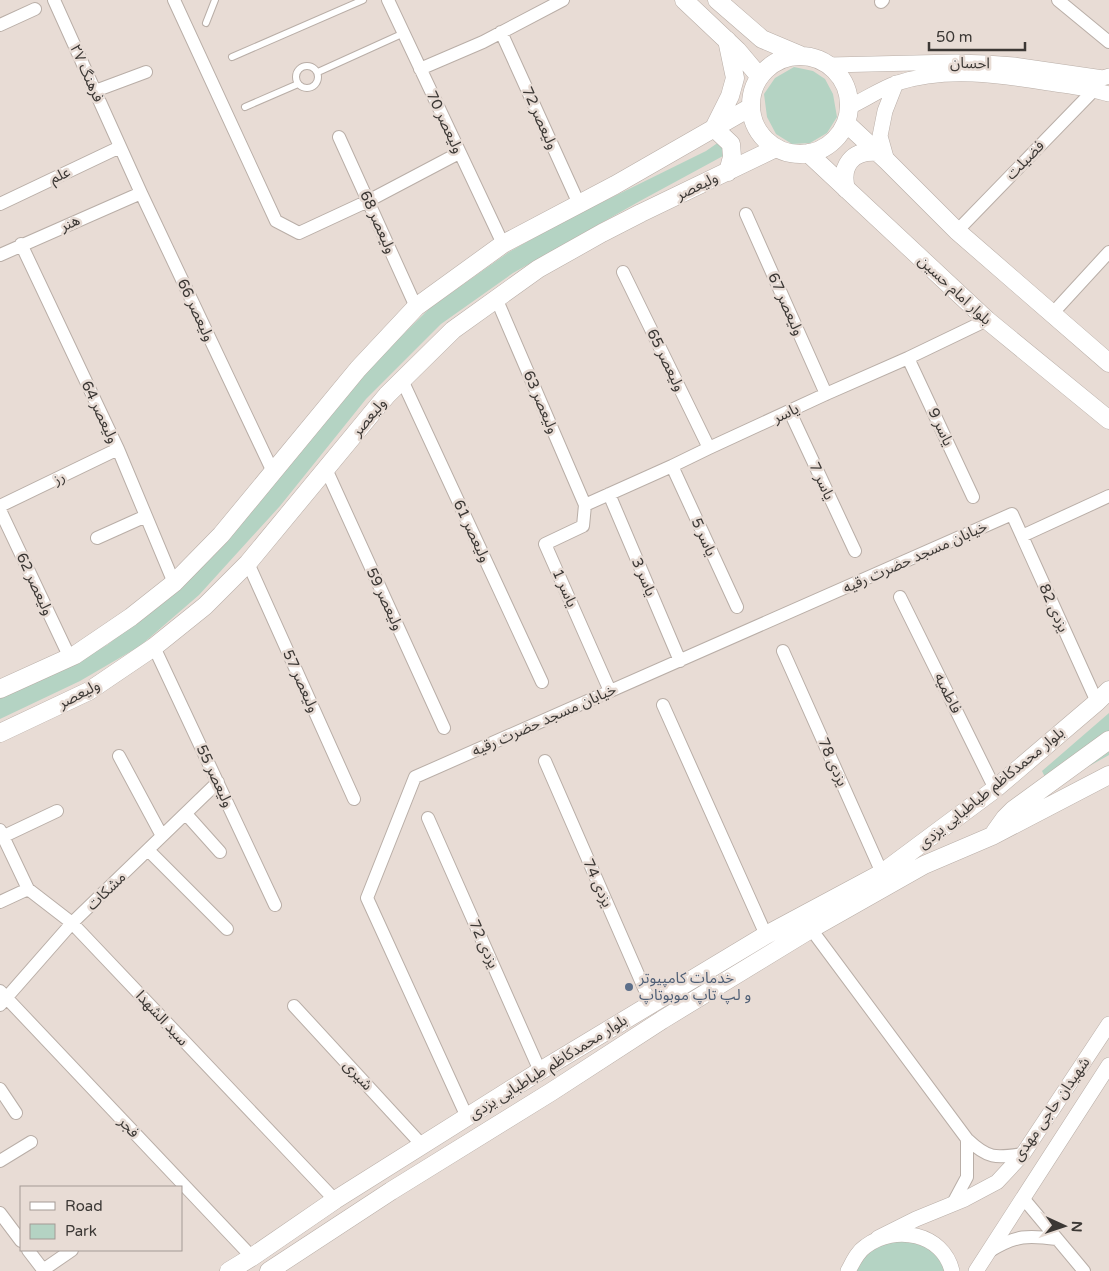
<svg xmlns="http://www.w3.org/2000/svg" width="1109" height="1271" viewBox="0 0 1109 1271" font-family="'Varela Round','Noto Sans Arabic',sans-serif">
<style>
.green{fill:#b4d3c3}
.lines{fill:none;stroke-linecap:round;stroke-linejoin:round}
.service-casing{stroke:#b9aea7;stroke-width:8}
.minor-casing{stroke:#b9aea7;stroke-width:14}
.tertiary-casing{stroke:#b9aea7;stroke-width:16}
.secondary-casing{stroke:#b9aea7;stroke-width:19}
.service{stroke:#fff;stroke-width:6}
.minor{stroke:#fff;stroke-width:12}
.tertiary{stroke:#fff;stroke-width:15}
.secondary{stroke:#fff;stroke-width:18}
.service-dot{fill:#5c6f8a;stroke:#e8dcd5;stroke-width:2}
.labels{text-anchor:middle;dominant-baseline:central;stroke-width:5;stroke-linejoin:round;paint-order:stroke}
.street-label{font-size:15px;fill:#3c3835;stroke:#e8dcd5}
.service-label{font-size:15px;fill:#4e5e75;stroke:#e8dcd5;text-anchor:start}
</style>
<rect width="100%" height="100%" fill="#e8dcd5"/>
<!-- green -->
<path class="green" d="M794,67L813,71L825,79L833,94L837,117L827,133L810,143L792,144L776,134L767,117L764,94L775,78Z
M719,142L724,147L723,156L640,201L513,273L441,324L366,399L280,506L199,595L140,646L80,681L0,719V698L50,675L107,645L162,602L372,365L430,308L509,252L566,220L706,151Z
M1109,713V755L1068,778L1049,785L1042,771Z
M901,1239L933,1249L948,1271H854L864,1255L881,1245Z"/>
<g class="lines">
<defs>
<path id="service" d="M206,23L215,0
M232,57L363,0
M296 77a11 11 0 1 1 22 0a11 11 0 1 1-22 0Z
M318,72L404,33
M245,107L298,84"/>
<path id="minor" d="M54,0L141,193L273,472
M174,0L276,221L299,233L368,201L459,153
M388,0L503,244
M1058,0L1109,42
M881,2L883,0
M0,25L35,9
M501,32L579,204
M420,69L483,42L563,0
M95,91L146,72
M339,137L416,307
M0,204L120,147
M746,214L826,394
M957,231L1094,90
M21,244L118,449L174,583
M0,255L141,193
M623,272L709,448
M496,298L585,505L583,526L545,544L610,691
M1052,314L1109,252
M908,358L973,497
M402,380L542,682
M790,412L855,551
M672,466L737,607
M326,469L444,728
M609,494L680,661
M585,505L672,466L709,448L826,394L908,358L987,320
M0,506L118,449
M0,510L70,658
M1022,536L1109,496
M97,538L146,516
M248,563L354,799
M900,597L995,789
M154,647L275,905
M783,651L882,873
M663,705L766,935
M119,756L162,836
M545,761L651,1004
M186,814L220,852
M428,818L540,1071
M0,830L28,889L72,923L335,1200
M0,838L57,811
M148,850L227,929
M0,902L28,889
M811,929L967,1139C988,1159 995,1158 1023,1154
M0,991L252,1257
M0,1005L72,923L218,782
M294,1006L422,1145
M0,1089L16,1113
M467,1117L367,898L415,777L1012,514L1097,702
M0,1161L31,1142
M1023,1198L1084,1271
M952,1205L967,1177V1139
M0,1213L21,1241
M28,1250L44,1271
M990,1251C1016,1235 1028,1235 1057,1239
M43,1270L72,1250"/>
<path id="tertiary" d="M830,65L956,62L986,63L1014,65L1103,78L1109,76
M849,107C864,100 882,88 897,83C946,67 999,75 1049,83C1069,86 1089,88 1109,94
M887,161L880,136L885,111L896,83
M878,1238L916,1219L965,1199L997,1182L1023,1154L1109,1024
M848,1271C853,1262 857,1252 866,1246C895,1224 943,1233 952,1271
M976,1271L1109,1065"/>
<path id="secondary" d="M684,0L738,51L759,76
M717,0L762,39L800,55
M727,40L735,78L730,96L714,128L731,144L732,157L728,172
M751 105a49 49 0 1 1 98 0a49 49 0 1 1-98 0Z
M846,123L887,161L957,231L1109,363
M808,153L987,320L1109,420
M846,189C840,166 852,150 877,152
M0,689L75,655L131,617L174,583L221,535L358,369L416,307L503,244L615,185L751,107
M0,733L89,691L154,647L205,606L248,563L387,395L453,330L538,269L602,233L641,213L776,148
M995,832L1005,818L1013,810L1109,740
M229,1271L252,1257L335,1200L540,1071L766,935L882,873L995,789L1097,702L1109,690
M269,1271L391,1191L551,1092L662,1020L811,929L924,865L992,836L1109,775"/>
</defs>
<!-- service casing -->
<use href="#service" class="service-casing"/>
<!-- minor casing -->
<use href="#minor" class="minor-casing"/>
<!-- tertiary casing -->
<use href="#tertiary" class="tertiary-casing"/>
<!-- secondary casing -->
<use href="#secondary" class="secondary-casing"/>
<!-- service -->
<use href="#service" class="service"/>
<!-- minor -->
<use href="#minor" class="minor"/>
<!-- tertiary -->
<use href="#tertiary" class="tertiary"/>
<!-- secondary -->
<use href="#secondary" class="secondary"/>
</g>
<!-- markers -->
<circle class="service-dot" cx="629" cy="987" r="5"/>
<g class="labels">
<!-- street labels -->
<g class="street-label">
<text transform="translate(970 63) rotate(1)">احسان</text>
<text transform="translate(87 73) rotate(66)">فرهنگ ۲۷</text>
<text transform="translate(540 118) rotate(66)">ولیعصر 72</text>
<text transform="translate(445 122) rotate(65)">ولیعصر 70</text>
<text transform="translate(1025 160) rotate(-46)">فضیلت</text>
<text transform="translate(60 175) rotate(-25)">علم</text>
<text transform="translate(697 186) rotate(-26)">ولیعصر</text>
<text transform="translate(378 222) rotate(66)">ولیعصر 68</text>
<text transform="translate(70 223) rotate(-23)">هنر</text>
<text transform="translate(955 290) rotate(43)">بلوار امام حسین</text>
<text transform="translate(786 304) rotate(66)">ولیعصر 67</text>
<text transform="translate(196 310) rotate(65)">ولیعصر 66</text>
<text transform="translate(666 360) rotate(64)">ولیعصر 65</text>
<text transform="translate(541 402) rotate(67)">ولیعصر 63</text>
<text transform="translate(100 412) rotate(65)">ولیعصر 64</text>
<text transform="translate(786 413) rotate(-25)">یاسر</text>
<text transform="translate(369 417) rotate(-50)">ولیعصر</text>
<text transform="translate(941 427) rotate(65)">یاسر 9</text>
<text transform="translate(59 478) rotate(-26)">رز</text>
<text transform="translate(822 481) rotate(65)">یاسر 7</text>
<text transform="translate(472 531) rotate(65)">ولیعصر 61</text>
<text transform="translate(704 537) rotate(66)">یاسر 5</text>
<text transform="translate(915 557) rotate(-24)">خیابان مسجد حضرت رقیه</text>
<text transform="translate(644 577) rotate(67)">یاسر 3</text>
<text transform="translate(35 584) rotate(65)">ولیعصر 62</text>
<text transform="translate(565 588) rotate(66)">یاسر 1</text>
<text transform="translate(385 599) rotate(65)">ولیعصر 59</text>
<text transform="translate(1054 608) rotate(66)">یزدی 82</text>
<text transform="translate(301 681) rotate(66)">ولیعصر 57</text>
<text transform="translate(948 693) rotate(64)">فاطمیه</text>
<text transform="translate(79 694) rotate(-28)">ولیعصر</text>
<text transform="translate(544 720) rotate(-24)">خیابان مسجد حضرت رقیه</text>
<text transform="translate(833 762) rotate(66)">یزدی 78</text>
<text transform="translate(215 776) rotate(65)">ولیعصر 55</text>
<text transform="translate(991 788) rotate(-39)">بلوار محمدکاظم طباطبایی یزدی</text>
<text transform="translate(598 883) rotate(66)">یزدی 74</text>
<text transform="translate(106 891) rotate(-44)">مشکات</text>
<text transform="translate(484 944) rotate(66)">یزدی 72</text>
<text transform="translate(162 1018) rotate(47)">سید الشهدا</text>
<text transform="translate(548 1067) rotate(-32)">بلوار محمدکاظم طباطبایی یزدی</text>
<text transform="translate(358 1075) rotate(47)">شیری</text>
<text transform="translate(1051 1109) rotate(-55)">شهیدان حاجی مهدی</text>
<text transform="translate(129 1127) rotate(47)">فجر</text>
</g>
<!-- service labels -->
<g class="service-label">
<text x="639" y="978">خدمات کامپیوتر<tspan x="639" dy="17">و لپ تاپ موبوتاپ</tspan></text>
</g>
</g>
<!-- legend -->
<rect x="20" y="1186" width="162" height="65" fill="#e8dcd5" stroke="#a39a95"/>
<rect x="30" y="1202" width="25" height="8" fill="#ffffff" stroke="#a39a95"/>
<text x="65" y="1211" font-size="15" fill="#3c3835">Road</text>
<rect x="30" y="1224" width="25" height="15" fill="#b4d3c3" stroke="#a39a95"/>
<text x="65" y="1236" font-size="15" fill="#3c3835">Park</text>
<!-- north arrow -->
<g transform="translate(1064 1226) rotate(93)" stroke="#e8dcd5" stroke-width="4" paint-order="stroke">
<path d="M0-4L9 19L0 12L-9 19Z" fill="#3c3835"/>
<text y="-8" font-size="14" font-weight="bold" text-anchor="middle" fill="#3c3835">N</text>
</g>
<!-- scale -->
<path d="M929 42v8h96v-8" fill="none" stroke="#3c3835" stroke-width="2.5"/>
<text x="936" y="42" font-size="15" fill="#3c3835" stroke="#e8dcd5" stroke-width="4" paint-order="stroke">50 m</text>
</svg>
